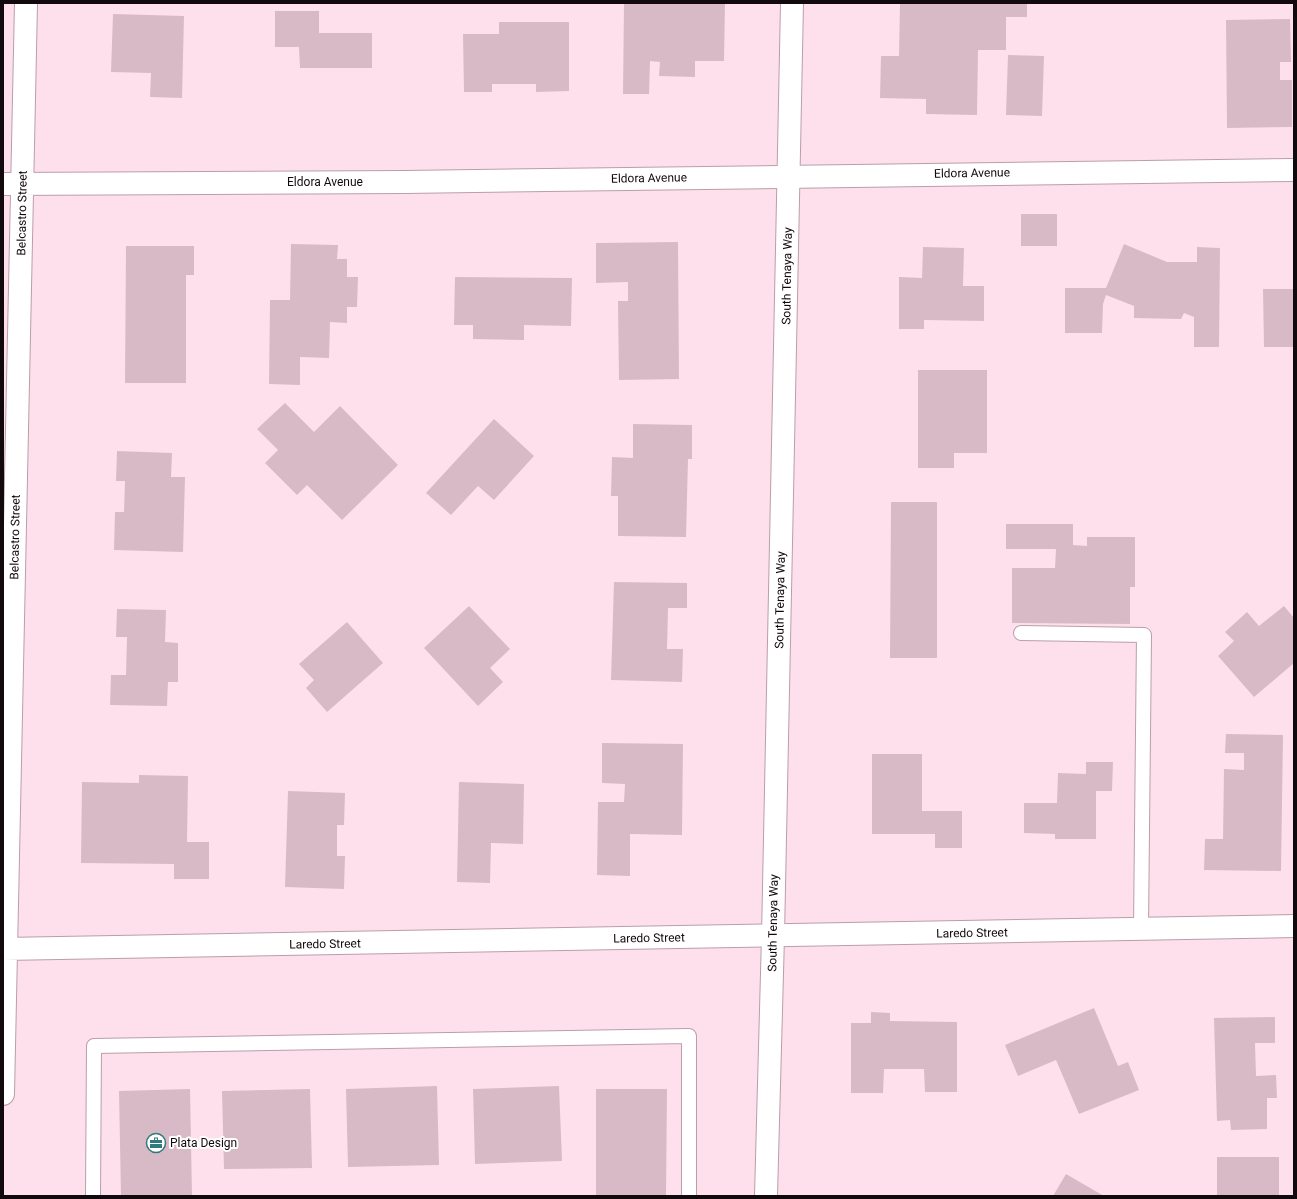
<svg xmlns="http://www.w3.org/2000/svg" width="1297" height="1199" viewBox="0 0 1297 1199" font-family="Roboto,sans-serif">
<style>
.building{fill:#d8bac7}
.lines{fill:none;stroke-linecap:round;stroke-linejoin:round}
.service-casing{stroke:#ba9eaa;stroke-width:16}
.minor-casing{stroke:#ba9eaa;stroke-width:24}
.tertiary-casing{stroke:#ba9eaa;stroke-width:24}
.service{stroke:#fff;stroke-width:14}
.minor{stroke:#fff;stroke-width:22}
.tertiary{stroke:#fff;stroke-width:22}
.labels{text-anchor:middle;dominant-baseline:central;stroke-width:4;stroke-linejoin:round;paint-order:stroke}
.street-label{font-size:12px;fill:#12090d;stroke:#fff}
.poi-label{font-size:12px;fill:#12090d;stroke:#fff;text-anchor:start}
</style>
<rect width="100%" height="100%" fill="#fee0ed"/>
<!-- building -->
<path class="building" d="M624,3H725L724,61H695V77L659,76L660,62L650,61L649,94H623Z
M900,3H1027V17H1006V50H978L977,115L926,114V99L880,98L881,56H899Z
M275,11H319V33H372V68H300L299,47H275Z
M113,14L184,16L182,98L150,97L151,73L111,72Z
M1290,19L1291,62H1280V80H1292V127L1227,128L1226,20Z
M499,22H569V91L536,92V84H492V92H464L463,34H499Z
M1008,55L1044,56L1042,116L1006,115Z
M1021,214H1057V246H1021Z
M678,242L679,379L619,380L618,301H628V282L596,283V243Z
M291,244L338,245L337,259H347V277H358L357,307H347V323L330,322L329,358L300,357V385L269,384L270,300H290Z
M1124,244L1167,262H1197V247L1220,248L1219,347H1194V317L1184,313L1181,319L1134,318V306L1106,295L1103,304L1102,333H1065V288H1106Z
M126,246H194V275H186V383H125Z
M923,247L964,248L963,286H984V321L924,320V329H899V277L922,278Z
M455,277L572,278L571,326L524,325V340L473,339V325H454Z
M1263,289H1294V347H1264Z
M918,370H987V453H954V468H918Z
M285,403L314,432L340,406L398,465L342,520L307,485L297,495L265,463L278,450L257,429Z
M494,419L534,456L494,500L478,486L451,515L426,493Z
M633,424L692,425V459H688L686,537L618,536V496H611L612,457L633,458Z
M117,451L172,453L171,477H185L183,552L114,550L115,512H124L125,481H116Z
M891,502H937V658H890Z
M1006,524H1073V545L1087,546V537H1135V587H1130V624L1012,623V568H1055L1056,549H1006Z
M614,582L687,583V608H668L667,649H683L682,682L611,680Z
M469,606L510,649L490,668L503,682L478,706L424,648Z
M1284,606L1294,618V663L1254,697L1218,656L1234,641L1225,632L1247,612L1259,626Z
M117,609L166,610L165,642L178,643V682H168L167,706L110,705L111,675H126L127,637H116Z
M347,622L383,663L327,712L306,688L314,680L299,664Z
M1226,734L1283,735L1281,871L1204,870L1205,839H1223L1224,769L1244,770V753H1225Z
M602,743L683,744L682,835L630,834V876L597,875L598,802H624L625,784L602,783Z
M872,754H922V811H962V848H935V834H872Z
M1086,762H1113L1112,791H1096V839H1055V834L1024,833V803H1057L1058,773L1086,774Z
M139,775L188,776L187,842H209V879H174V864L81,863L82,782L139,783Z
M459,782L524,784L523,844L491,843L490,883L457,882Z
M288,791L345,793L344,825H337V856H345L344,889L285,887Z
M1094,1008L1118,1066L1128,1062L1139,1090L1079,1114L1056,1060L1018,1076L1005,1045Z
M871,1012L890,1013V1021L957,1022V1092H925L924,1069H884L883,1093H851V1023H871Z
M1275,1017V1043H1255L1256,1076L1276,1075L1277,1098H1267V1129L1231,1130L1230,1120L1217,1121L1214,1018Z
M437,1086L439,1165L348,1167L346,1089Z
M559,1086L562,1161L475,1164L473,1089Z
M190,1089L192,1196H121L119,1091Z
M310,1089L312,1168L224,1169L222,1091Z
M596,1089H667L666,1196H596Z
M1217,1157H1279V1196H1217Z
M1066,1174L1104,1196H1053Z"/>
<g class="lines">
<defs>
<path id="service" d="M1021,633L1144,635L1141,929
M93,1196L94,1046L689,1036V1196"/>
<path id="minor" d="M3,184L405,182L1294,170
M3,949L1294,926
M3,1094L26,3"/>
<path id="tertiary" d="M766,1196L773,936L792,3"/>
</defs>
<!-- service casing -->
<use href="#service" class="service-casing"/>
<!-- minor casing -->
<use href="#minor" class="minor-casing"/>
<!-- tertiary casing -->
<use href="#tertiary" class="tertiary-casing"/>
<!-- service -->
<use href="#service" class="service"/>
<!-- minor -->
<use href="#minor" class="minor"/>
<!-- tertiary -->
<use href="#tertiary" class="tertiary"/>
</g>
<!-- icons -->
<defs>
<symbol id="office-ring" viewBox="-11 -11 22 22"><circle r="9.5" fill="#fff" stroke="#30797d" stroke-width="1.5"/><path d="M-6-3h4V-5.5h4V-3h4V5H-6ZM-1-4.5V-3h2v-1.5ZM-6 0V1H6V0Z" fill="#30797d"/></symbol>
</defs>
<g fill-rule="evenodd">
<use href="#office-ring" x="145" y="1132" width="22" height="22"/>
</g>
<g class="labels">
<!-- street labels -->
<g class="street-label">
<text transform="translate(972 173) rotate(-1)">Eldora Avenue</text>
<text transform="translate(649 178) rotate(-1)">Eldora Avenue</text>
<text x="325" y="182">Eldora Avenue</text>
<text transform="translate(22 213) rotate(-89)">Belcastro Street</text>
<text transform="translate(787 276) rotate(-89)">South Tenaya Way</text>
<text transform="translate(15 537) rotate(-89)">Belcastro Street</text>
<text transform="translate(780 600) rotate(-89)">South Tenaya Way</text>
<text transform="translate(773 923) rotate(-89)">South Tenaya Way</text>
<text transform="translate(972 933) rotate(-1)">Laredo Street</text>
<text transform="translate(649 938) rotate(-1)">Laredo Street</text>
<text transform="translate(325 944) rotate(-1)">Laredo Street</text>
</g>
<!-- poi labels -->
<g class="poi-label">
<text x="170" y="1143">Plata Design</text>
</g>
</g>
<!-- border -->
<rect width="1297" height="1199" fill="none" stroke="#12090d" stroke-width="8"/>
</svg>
